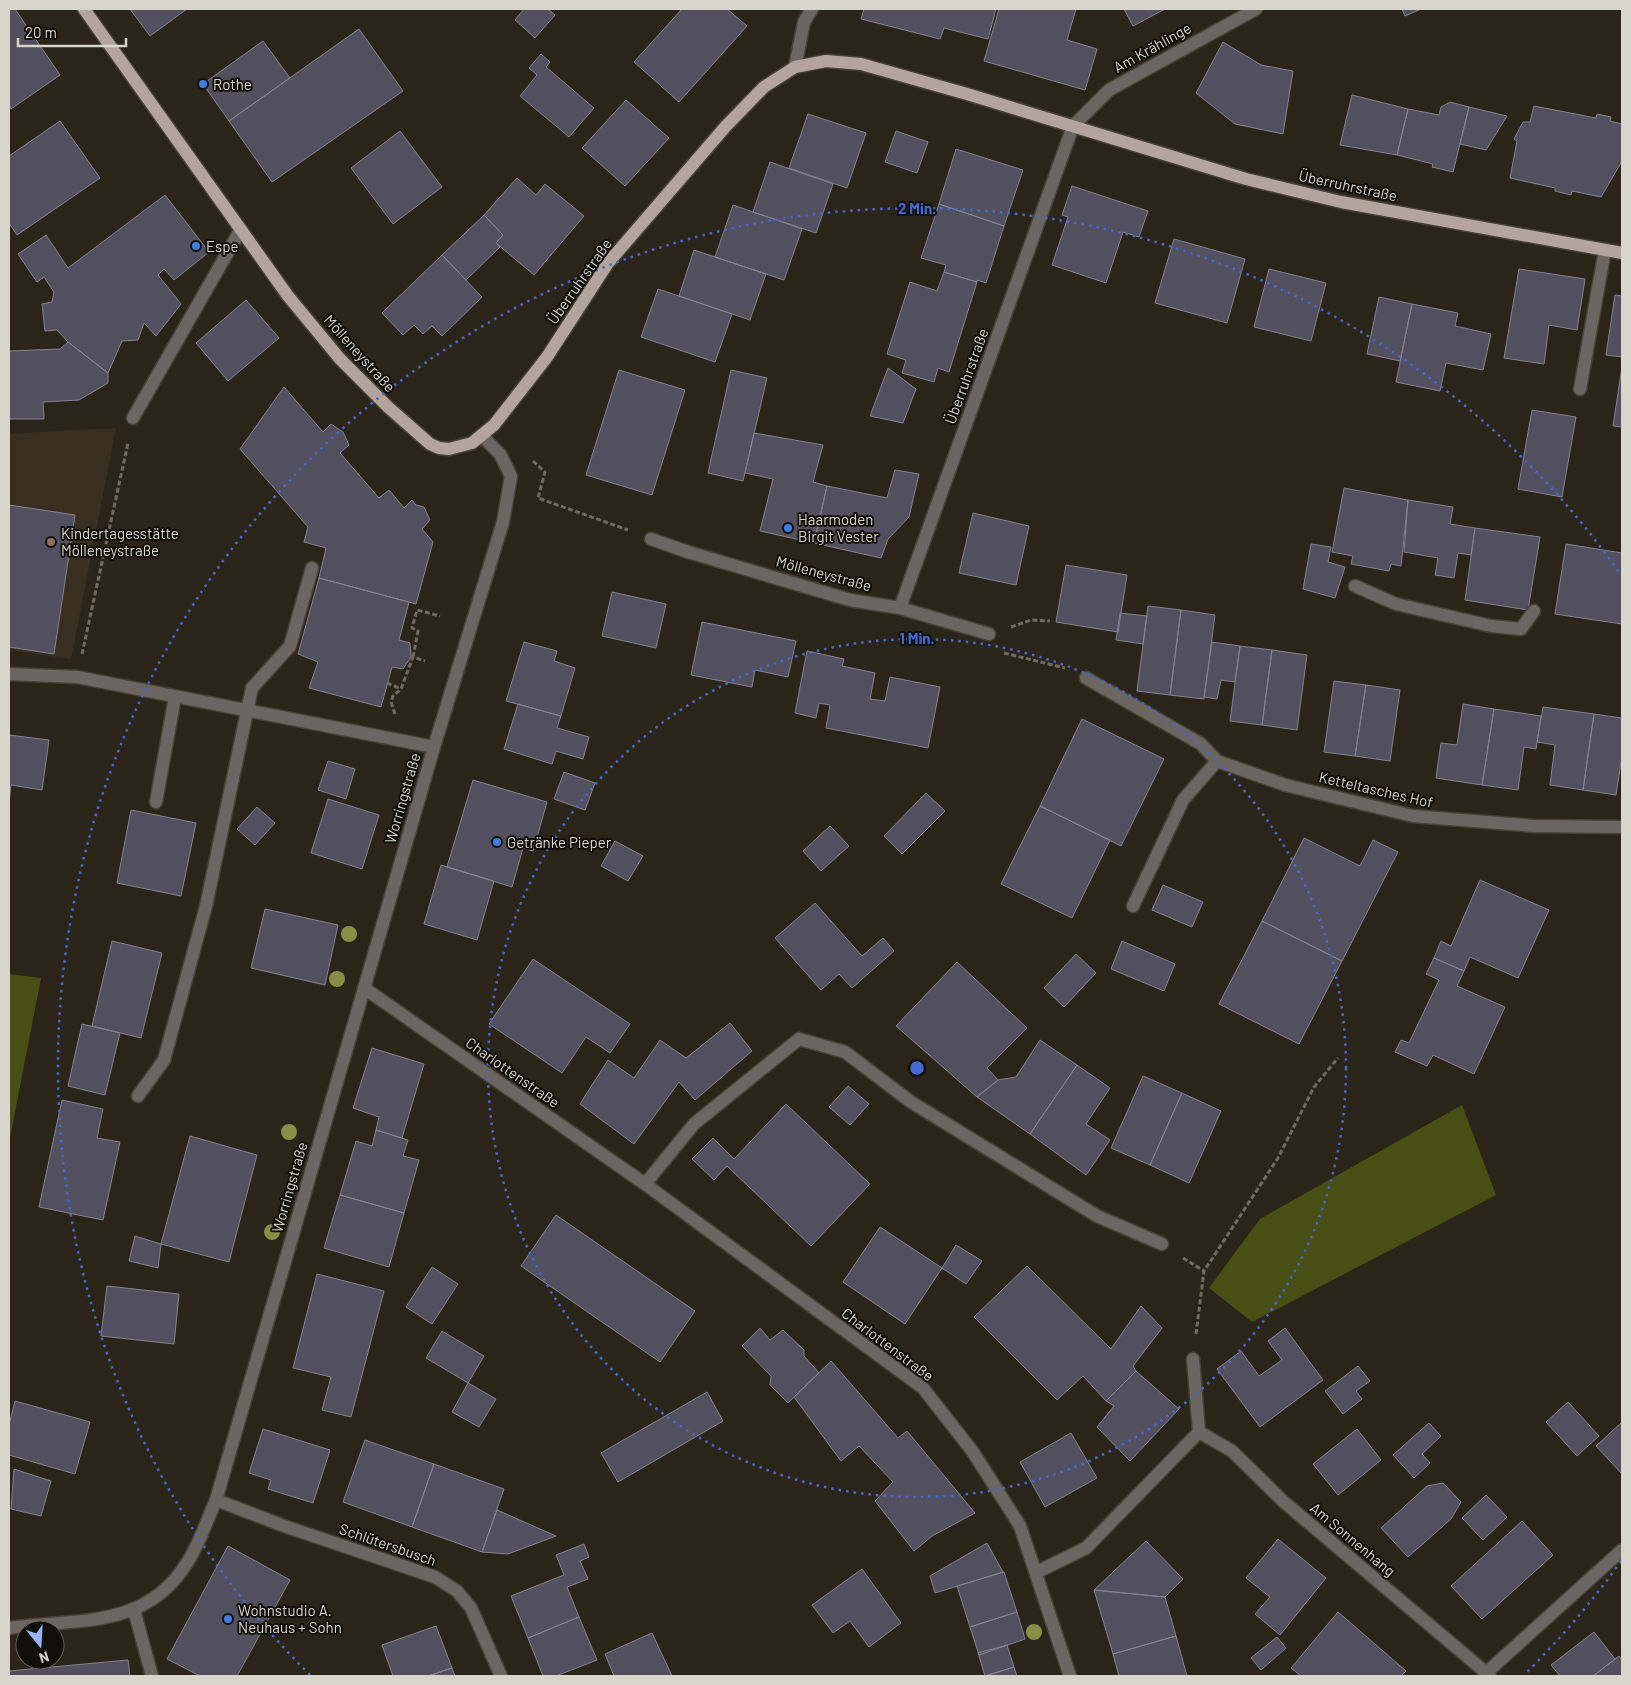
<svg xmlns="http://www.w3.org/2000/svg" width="1631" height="1685" viewBox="0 0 1631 1685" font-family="Barlow,sans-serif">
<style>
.education{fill:#392f20}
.green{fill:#484f15}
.building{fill:#52505e;stroke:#858392}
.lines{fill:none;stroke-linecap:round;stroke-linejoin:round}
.minor-casing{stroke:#474136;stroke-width:15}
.major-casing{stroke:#474136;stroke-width:15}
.path{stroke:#6f6b60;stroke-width:3;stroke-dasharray:5 2.5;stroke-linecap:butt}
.minor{stroke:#6c6662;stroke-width:12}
.major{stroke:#b3a59d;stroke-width:12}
.tree{fill:#888e46}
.ring{fill:none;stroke:#4269d6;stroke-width:2.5;stroke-dasharray:2.5 5}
.shop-dot{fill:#3f7fe0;stroke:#110f09;stroke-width:2}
.education-dot{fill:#8d6e63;stroke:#110f09;stroke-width:2}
.labels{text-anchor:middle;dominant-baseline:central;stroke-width:4;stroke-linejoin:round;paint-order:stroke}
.street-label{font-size:15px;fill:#d8d5cc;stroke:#110f09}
.poi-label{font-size:15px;fill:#d8d5cc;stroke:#110f09;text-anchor:start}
.centre{fill:#4269d6;stroke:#110f09;stroke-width:2.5}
.ring-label{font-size:15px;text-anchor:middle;font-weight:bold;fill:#4269d6;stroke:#110f09;stroke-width:4;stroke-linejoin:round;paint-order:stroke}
</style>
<rect width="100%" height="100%" fill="#2b2519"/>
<!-- education -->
<path class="education" d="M116,428L71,659L9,650V434Z"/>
<!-- green -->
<path class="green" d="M9,974L41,978L9,1143Z
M1462,1105L1496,1195L1252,1322L1209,1288L1260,1219Z"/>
<!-- building -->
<path class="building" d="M9,9H15L60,75L11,109L9,105Z
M130,9H187L150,36Z
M524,9H548L555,15L535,38L515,20Z
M682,9H727L747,26L679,102L634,62Z
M864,9H996L988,39L944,28L940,39L861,19Z
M999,9H1076L1067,40L1097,49L1085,90L984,61Z
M1124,9H1165L1133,26Z
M1402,9H1421L1405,16Z
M359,29L403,91L272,182L229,121Z
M263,41L290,78L229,121L203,84Z
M1223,42L1261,65L1293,71L1283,134L1235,124L1196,93Z
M541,54L550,62L546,67L594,108L569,137L520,96L537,75L529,68Z
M1352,95L1408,109L1397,155L1340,145Z
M626,100L669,138L625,186L582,148Z
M1450,102L1469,107L1453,172L1432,167L1433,164L1397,155L1408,109L1439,115L1441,107Z
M1534,106L1596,118L1597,114L1611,117L1610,121L1622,124V161L1601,197L1572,191L1571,195L1555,191V188L1510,178L1517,141L1514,139L1523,122H1530Z
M1469,107L1507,116L1486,150L1460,144Z
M808,114L866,133L847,188L789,168Z
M60,121L100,178L17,235L9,223V156Z
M400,131L442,187L393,224L351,168Z
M896,131L928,142L917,173L885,162Z
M956,149L1023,170L1004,226L939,204Z
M770,162L833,184L816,233L753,212Z
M517,178L536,195L545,184L584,216L534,275L496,243L503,235L484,215Z
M1072,186L1148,211L1139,237L1123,232L1106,283L1052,265L1068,217L1062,215Z
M165,195L209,252L174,280L164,269L158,275L181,304L156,336L144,323L138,340L122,341L108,373L68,342L57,330L45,331L42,304L52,302L54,292L44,277L37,282L18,254L46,235L68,268Z
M939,204L1004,226L986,283L977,280V282L944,272L946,265L921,258Z
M733,205L802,229L784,280L715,257Z
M484,215L503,235L496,243L500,247L466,280L442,255Z
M1174,239L1245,259L1227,323L1155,303Z
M694,250L766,274L750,320L679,296Z
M442,255L482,297L442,336L432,326L423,334L414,325L403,335L382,313Z
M1269,269L1326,283L1311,341L1254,327Z
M1519,269L1585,279L1577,330L1549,325L1544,364L1504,358Z
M944,272L977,282L949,372L938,368L934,382L902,373L906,360L887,354L910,282L937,291Z
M658,289L732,314L715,362L641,337Z
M1615,295L1622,296V357L1606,355Z
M1379,297L1412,304L1400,361L1367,354Z
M246,300L279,338L228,381L196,343Z
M1412,304L1458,313L1455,326L1491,334L1483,370L1446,363L1440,391L1396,382Z
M68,342L108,373V383L79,400L43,402L44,419H9V351L60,349Z
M1622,367V427L1613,426Z
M888,368L916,389L903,423L870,416Z
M619,370L685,390L652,495L586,475Z
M731,370L767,378L743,481L708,473Z
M284,387L323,432L331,424L343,432L349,445L340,453L379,498L389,490L404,508L412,500L416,505L424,507L430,520L422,529L433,542L416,604L319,578L326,548L304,542L308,527L240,449Z
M1532,410L1576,417L1562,497L1518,489Z
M754,433L823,445L813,482L827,486L814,543L760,531L773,479L745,473Z
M895,470L919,474L909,517L888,539L881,558L814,543L827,486L887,498Z
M1344,488L1408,500L1401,566L1391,564L1389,571L1351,564L1353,556L1332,552Z
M1408,500L1453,507L1450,524L1475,528L1471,555L1458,553L1454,578L1435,575L1438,558L1404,552Z
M9,505L75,515L54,654L9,647Z
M973,513L1029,526L1016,585L959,573Z
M1475,528L1540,537L1528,610L1465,600Z
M1311,544L1331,547L1328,562L1345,567L1335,598L1303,589Z
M1566,544L1622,553V624L1555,614Z
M1066,565L1127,575L1118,632L1056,622Z
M319,578L409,602L399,640L410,643L411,657L403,669L392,667L381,707L309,688L318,662L298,654Z
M612,592L666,604L656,648L602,636Z
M1148,606L1181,610L1170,695L1137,691Z
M1181,610L1215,615L1204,699L1170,695Z
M1120,613L1147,616L1143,644L1116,640Z
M702,622L796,641L788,677L755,670L752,687L691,675Z
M524,642L557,651L554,661L575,668L561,716L506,701Z
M1212,642L1240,646L1235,682L1221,680L1217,699L1204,697Z
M1240,646L1272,650L1262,725L1230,721Z
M1272,650L1307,655L1297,730L1262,725Z
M807,651L844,659L842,666L875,673L870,699L885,701L890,677L940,687L928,748L826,728L830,705L819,703L816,718L795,713Z
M1334,681L1366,685L1355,756L1324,752Z
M1366,685L1400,690L1390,761L1355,756Z
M518,704L561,716L557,728L589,737L583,759L556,751L552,764L504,749Z
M1463,704L1494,709L1482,785L1436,778L1441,743L1457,745Z
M1543,707L1594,714L1583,790L1550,785L1555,745L1537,742Z
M1494,709L1541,716L1536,749L1524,747L1518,790L1482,785Z
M1594,714L1622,718V756L1616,795L1583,790Z
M1082,719L1164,759L1121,846L1040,806Z
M9,735L49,740L42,790L11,785L9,803Z
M328,761L355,769L346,799L318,790Z
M564,772L595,783L585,810L554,799Z
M473,780L547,802L533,851L523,848L512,887L447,867Z
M926,793L945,811L902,854L884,836Z
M328,799L379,815L362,869L311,853Z
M1040,806L1110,840L1072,918L1001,884Z
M257,807L275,823L255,845L237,829Z
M131,810L196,823L181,896L117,883Z
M830,826L849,846L821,871L803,851Z
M1304,838L1360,866L1373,840L1398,852L1342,961L1262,921Z
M615,841L643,856L628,881L601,866Z
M441,865L494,881L477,940L424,924Z
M1480,880L1549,910L1518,978L1470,957L1464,971L1434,958L1441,941L1451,946Z
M1163,885L1203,902L1192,927L1152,910Z
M815,903L862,956L883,938L894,951L852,988L839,974L821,990L775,938Z
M265,909L338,925L325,985L251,968Z
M1262,921L1342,961L1299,1044L1219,1004Z
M112,941L162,953L141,1038L92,1026Z
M1122,941L1175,964L1164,991L1111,969Z
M1076,954L1096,973L1064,1007L1044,988Z
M1434,958L1464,971L1457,986L1505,1007L1474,1074L1433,1055L1427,1066L1395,1052L1401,1040L1409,1043L1439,980L1426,974Z
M533,959L630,1024L610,1053L586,1037L562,1073L489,1024Z
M957,962L1027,1028L987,1068L998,1080L977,1097L896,1026Z
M730,1023L752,1051L695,1100L679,1082L634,1144L580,1104L608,1060L634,1078L660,1040L686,1058Z
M82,1024L120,1033L105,1095L68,1086Z
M1040,1040L1077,1065L1030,1134L977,1097L998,1080L1016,1077Z
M372,1048L424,1064L402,1138L376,1130L379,1117L353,1108Z
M1077,1065L1110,1088L1086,1124L1110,1140L1086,1175L1030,1134Z
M1143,1076L1182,1093L1150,1165L1111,1148Z
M848,1086L869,1104L850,1125L829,1107Z
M1182,1093L1221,1111L1189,1183L1150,1165Z
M62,1100L103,1109L97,1138L120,1142L103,1220L39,1207Z
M786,1104L870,1184L811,1246L727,1166L714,1180L692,1159L713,1138L734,1159Z
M376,1130L408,1140L403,1156L419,1160L404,1213L340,1195L356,1141L372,1146Z
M190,1136L257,1155L229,1262L161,1244Z
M340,1195L404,1213L389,1267L324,1248Z
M556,1215L695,1311L660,1362L521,1266Z
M880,1227L942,1268L905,1324L843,1282Z
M135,1236L161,1244L158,1268L129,1261Z
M956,1245L982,1261L966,1284L942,1268Z
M1027,1266L1111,1349L1141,1306L1162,1328L1133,1366L1136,1371L1106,1401L1083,1376L1057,1400L974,1317Z
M432,1267L458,1284L432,1324L406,1307Z
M317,1274L384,1291L351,1417L322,1410L331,1377L293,1368Z
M107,1286L179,1294L174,1344L101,1336Z
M760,1328L770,1340L783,1330L804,1350V1356L819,1373L788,1403L770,1385L771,1376L742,1346Z
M1285,1328L1323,1380L1260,1427L1217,1369L1241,1351L1259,1376L1282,1360L1268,1341Z
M442,1331L484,1356L468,1383L426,1358Z
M831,1361L898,1438L907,1431L975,1513L932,1536L914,1551L875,1501L893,1482L859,1446L841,1461L794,1397Z
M1358,1366L1370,1381L1356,1391L1362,1399L1343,1414L1325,1391Z
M1136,1371L1179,1409L1130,1461L1097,1427L1114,1406L1106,1401Z
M468,1383L496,1399L479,1427L452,1412Z
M707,1392L723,1421L618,1482L601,1453Z
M15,1401L90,1422L75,1474L9,1455V1425Z
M1568,1402L1599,1436L1577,1456L1546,1422Z
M1622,1422V1474L1596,1446Z
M1429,1423L1441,1436L1422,1454L1430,1463L1414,1478L1393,1455Z
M263,1429L330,1450L313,1503L268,1489L271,1480L249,1473Z
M1357,1429L1381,1460L1338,1495L1313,1464Z
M1071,1433L1097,1478L1045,1507L1020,1462Z
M365,1440L434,1464L412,1527L343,1502Z
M434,1464L504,1489L482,1552L412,1527Z
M14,1469L51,1481L41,1516L11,1509Z
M1443,1483L1461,1502L1451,1519L1408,1557L1381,1528L1427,1486Z
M1486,1495L1507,1517L1483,1540L1462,1518Z
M497,1510L556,1536L508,1554L482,1552Z
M1522,1521L1553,1555L1482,1619L1451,1586Z
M1278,1539L1326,1578L1280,1635L1255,1614L1270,1597L1246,1578Z
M1146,1541L1183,1579L1165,1597L1094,1590Z
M987,1543L1003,1572L935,1593L930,1576Z
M584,1544L589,1557L580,1561L588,1579L567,1587L579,1617L528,1638L511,1596L564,1575L556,1555Z
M228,1546L290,1580L237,1676H200L167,1659Z
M862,1569L901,1623L869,1647L850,1621L833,1633L812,1605Z
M1004,1572L1017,1612L970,1627L957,1586Z
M1094,1590L1165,1597L1176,1636L1113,1654Z
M1017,1612L1025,1639L979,1655L970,1627Z
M1338,1612L1406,1671L1401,1676H1301L1291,1668Z
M579,1617L597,1660L556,1676H543L528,1638Z
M436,1626L452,1668L428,1676H393L382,1645Z
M1594,1632L1615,1659L1593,1676H1560L1551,1665Z
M652,1633L672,1676H614L605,1654Z
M1176,1636L1187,1676H1119L1113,1654Z
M1277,1637L1286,1648L1261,1670L1251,1658Z
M1007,1645L1014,1667L985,1676L978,1653Z
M1619,1656L1622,1660V1676H1593Z
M128,1660L130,1676H9V1671Z
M1014,1667L1017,1676H984H985Z
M452,1668L455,1676H428Z"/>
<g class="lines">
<defs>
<path id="minor" d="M795,67L804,22L812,9
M1580,389L1605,250
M133,418L240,231
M651,539L688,552L850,600L900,608L989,634
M1355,586L1396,604L1491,626L1521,629L1534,611
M900,608L1073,126L1109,90L1256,9
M9,674L77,677L434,747
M1086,678L1201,744L1217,761
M156,802L175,697
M1133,906L1183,800L1217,761L1285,785L1413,816L1534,826L1622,827
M364,988L645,1184L923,1388L973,1452L1020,1526L1070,1676
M138,1096L164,1060L206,906L252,688L290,646L312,568
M645,1184L694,1124L799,1039L845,1052L911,1102L1097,1216L1162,1244
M1193,1359L1199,1432
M216,1500L284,1526L435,1577L457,1591L471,1608L501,1676
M1037,1572L1086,1548L1199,1432L1232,1451L1284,1502L1490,1676
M134,1610L152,1676
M9,1628C77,1618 145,1630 187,1563C199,1545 207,1520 216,1500L434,747L503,522L511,476L500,454L482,436
M1486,1673L1622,1550"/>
<path id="major" d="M84,9L288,296L340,359L388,407L430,444L439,448L449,449L472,443L494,425L547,357L608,263L726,126L764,87L795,67L826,61L861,64L967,94L1246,179L1341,202L1622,253"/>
</defs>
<!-- minor casing -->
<use href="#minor" class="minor-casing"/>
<!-- major casing -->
<use href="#major" class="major-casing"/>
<!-- path -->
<path class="path" d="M533,461L545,472L538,498L628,530
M1011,627L1031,620L1050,621
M1004,653L1065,668
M82,654L128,443
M413,657L418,631L412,628L417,610L440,616
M387,683L401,689
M395,714L391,702L393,696L401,689L413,657L425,661
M1183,1258L1204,1271
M1196,1334L1204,1271L1278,1158L1314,1087L1338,1058"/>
<!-- minor -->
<use href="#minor" class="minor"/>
<!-- major -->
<use href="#major" class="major"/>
</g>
<!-- trees -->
<g class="tree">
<circle cx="349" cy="934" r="8"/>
<circle cx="337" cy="979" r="8"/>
<circle cx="289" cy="1132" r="8"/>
<circle cx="272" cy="1232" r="8"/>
<circle cx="1034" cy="1632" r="8"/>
</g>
<!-- distance rings -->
<g class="ring">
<circle cx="917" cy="1068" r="429"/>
<path d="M1621 1561A859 859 0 0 1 1524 1675M310 1675A859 859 0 1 1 1621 575"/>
</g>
<!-- markers -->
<g class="shop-dot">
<circle cx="203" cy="84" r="5"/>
<circle cx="196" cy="246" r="5"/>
<circle cx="788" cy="528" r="5"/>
<circle cx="497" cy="842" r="5"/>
<circle cx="228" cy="1619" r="5"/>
</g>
<circle class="education-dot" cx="51" cy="542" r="5"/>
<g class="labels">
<!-- street labels -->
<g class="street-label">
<text transform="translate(1152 47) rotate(-29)">Am Krählinge</text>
<text transform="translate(1348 185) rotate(12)">Überruhrstraße</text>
<text transform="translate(579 281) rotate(-55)">Überruhrstraße</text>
<text transform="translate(360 353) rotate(48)">Mölleneystraße</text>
<text transform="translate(966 376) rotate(-70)">Überruhrstraße</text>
<text transform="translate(824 573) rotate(15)">Mölleneystraße</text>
<text transform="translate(1376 789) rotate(13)">Ketteltasches Hof</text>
<text transform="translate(402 798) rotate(-74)">Worringstraße</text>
<text transform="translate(513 1072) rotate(35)">Charlottenstraße</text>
<text transform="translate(289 1187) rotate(-74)">Worringstraße</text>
<text transform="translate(888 1344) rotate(37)">Charlottenstraße</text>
<text transform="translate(1353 1539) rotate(40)">Am Sonnenhang</text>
<text transform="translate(388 1544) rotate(19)">Schlütersbusch</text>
</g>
<!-- poi labels -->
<g class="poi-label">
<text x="213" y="84">Rothe</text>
<text x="206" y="246">Espe</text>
<text x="798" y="519">Haarmoden<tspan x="798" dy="17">Birgit Vester</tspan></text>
<text x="61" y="533">Kindertagesstätte<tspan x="61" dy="17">Mölleneystraße</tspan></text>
<text x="507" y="842">Getränke Pieper</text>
<text x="238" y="1610">Wohnstudio A.<tspan x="238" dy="17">Neuhaus + Sohn</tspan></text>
</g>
</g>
<circle cx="917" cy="1068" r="8" class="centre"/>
<g class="ring-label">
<text x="917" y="214">2 Min.</text>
<text x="917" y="644">1 Min.</text>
</g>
<!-- border -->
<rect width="1631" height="1685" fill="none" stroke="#d8d5cc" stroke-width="20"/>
<!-- north arrow -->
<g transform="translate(40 1645) rotate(162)"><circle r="24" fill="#110f09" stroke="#615e57"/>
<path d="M0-4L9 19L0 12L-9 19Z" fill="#9bb5fd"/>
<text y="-8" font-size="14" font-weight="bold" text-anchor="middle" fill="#d8d5cc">N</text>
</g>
<!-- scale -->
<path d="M18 38v8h108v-8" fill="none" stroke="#d8d5cc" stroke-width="2.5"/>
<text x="25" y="38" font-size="15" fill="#d8d5cc" stroke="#110f09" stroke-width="4" paint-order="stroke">20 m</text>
</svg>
